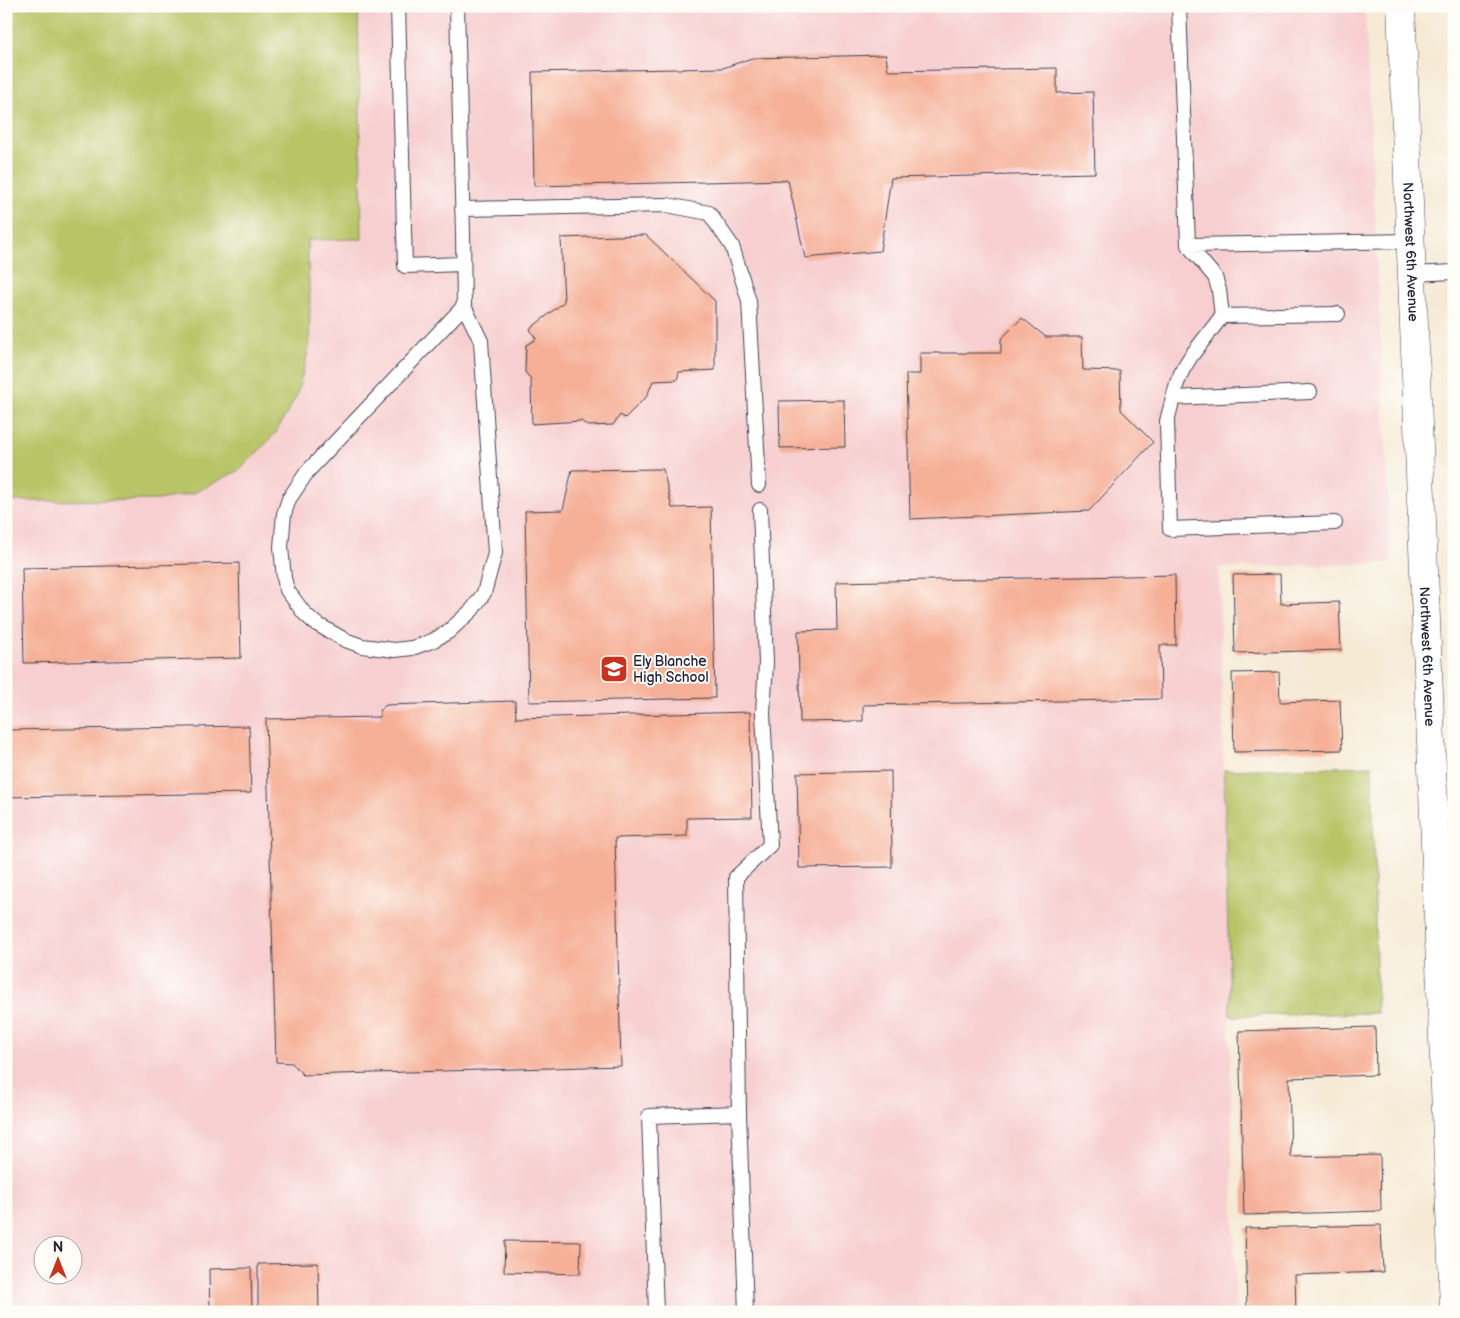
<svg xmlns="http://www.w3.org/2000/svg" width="1460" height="1318" viewBox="0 0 1460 1318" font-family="'Balsamiq Sans',sans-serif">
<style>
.built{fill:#f7cfd0;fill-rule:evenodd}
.green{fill:#b8c466;stroke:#6d7350}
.building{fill:#f6b098}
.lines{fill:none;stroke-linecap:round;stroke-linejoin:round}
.lane-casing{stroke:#424052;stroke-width:16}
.secondary-casing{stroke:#424052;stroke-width:29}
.lane{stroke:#fff;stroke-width:14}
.secondary{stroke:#fff;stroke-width:28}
.labels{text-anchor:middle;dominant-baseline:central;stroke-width:4;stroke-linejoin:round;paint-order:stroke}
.street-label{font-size:14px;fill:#22223b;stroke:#fdfcf7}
.poi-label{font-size:14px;fill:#22223b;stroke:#fdfcf7;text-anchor:start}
</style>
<rect width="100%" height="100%" fill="#fdfcf7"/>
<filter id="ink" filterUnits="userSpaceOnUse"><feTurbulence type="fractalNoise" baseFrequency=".02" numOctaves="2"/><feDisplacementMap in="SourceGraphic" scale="10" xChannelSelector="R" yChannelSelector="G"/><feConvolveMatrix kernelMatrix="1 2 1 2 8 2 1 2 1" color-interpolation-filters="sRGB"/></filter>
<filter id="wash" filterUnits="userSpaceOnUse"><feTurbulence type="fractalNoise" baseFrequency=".0096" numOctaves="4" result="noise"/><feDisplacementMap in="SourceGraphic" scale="20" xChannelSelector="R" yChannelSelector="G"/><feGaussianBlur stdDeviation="1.12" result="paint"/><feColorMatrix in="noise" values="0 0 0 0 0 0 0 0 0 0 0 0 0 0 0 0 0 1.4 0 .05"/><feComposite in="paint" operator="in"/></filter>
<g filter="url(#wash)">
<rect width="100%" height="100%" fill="#f6ead5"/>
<!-- built -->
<path class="built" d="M6,6H1365L1391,563L1219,568L1236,1312H6ZM42,1246H72V1276H42Z"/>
<!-- green -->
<path class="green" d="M6,6H358L362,239L307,240L310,305L309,348L297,395L275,434L241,469L194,493L158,500L6,501Z
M1372,766L1377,1013L1230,1016L1224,770Z"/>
<g id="blocks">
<!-- building -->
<path class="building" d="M886,55L888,71L1057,68V93L1093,92L1095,173L891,178L880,251L805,258L788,180L534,186L532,72L723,68L752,58Z
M646,235L715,301V370L679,372L677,380L653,381L647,396L625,418L620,415L613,425L588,426L581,421L532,424L531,379L525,372L526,345L536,339L530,329L564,302L561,238Z
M1022,318L1046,337H1082L1083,370L1120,371L1121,410L1153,442L1089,511L910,519L906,374H920V353H1001V339Z
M844,400L845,447L780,448L779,401Z
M663,469L672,508L711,507L715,698L529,702L525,511L563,510L572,470Z
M239,563L241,658L24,663L22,568Z
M1280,574L1281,604L1339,602L1341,650L1235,653L1233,575Z
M1175,575L1176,645H1160L1161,699L863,705V721L800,722L798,631L837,630L836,582Z
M1279,672L1280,702L1340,700L1342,750L1234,752L1232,673Z
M515,701L516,718L750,712L752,817L687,818V836L615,838L621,1066L303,1075L292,1063L276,1062L266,719L380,717V710L386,705Z
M249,726L251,793L6,797V730Z
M891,771L892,867L799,868L797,773Z
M1375,1027L1376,1075L1289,1078L1291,1157L1380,1155L1381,1211L1244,1215L1239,1031Z
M1381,1225L1383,1272L1295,1275L1296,1312H1247L1245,1228Z
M505,1241L581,1242L580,1274L504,1272Z
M318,1263L319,1312H258V1264Z
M251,1268L252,1312H210L209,1269Z"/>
</g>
</g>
<g filter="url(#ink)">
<use href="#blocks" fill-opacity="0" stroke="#424052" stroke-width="1"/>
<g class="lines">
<defs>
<path id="lane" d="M398,6L405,266L463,264
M457,6L463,233L464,306L481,341L495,553L484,593L472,610L448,632L432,641L412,648L395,650L362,646L345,640L315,623L304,613L287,590L284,578L281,547L284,514L289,499L307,472L464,306
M1179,6L1188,245L1215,277L1219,290L1222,316L1338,314
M462,209L667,205L709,213L732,246L749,301L759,485
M1188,245L1410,241
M1412,274L1454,272
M1222,316L1191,356L1183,369L1177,383L1167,421L1170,529L1335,523
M1173,398L1310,392
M739,1113L736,877L770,845L763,713L766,663L760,510
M656,1312L649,1116L739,1113L746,1312"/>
<g id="secondary">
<path id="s1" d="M1401,6L1454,1308"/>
</g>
</defs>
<!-- lane casing -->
<use href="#lane" class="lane-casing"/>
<!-- secondary casing -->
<use href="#secondary" class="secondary-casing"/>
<!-- lane -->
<use href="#lane" class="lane"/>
<!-- secondary -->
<use href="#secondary" class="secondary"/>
</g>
</g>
<!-- icons -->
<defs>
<symbol id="school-square" viewBox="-11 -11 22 22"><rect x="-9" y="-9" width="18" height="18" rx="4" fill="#c8321e" stroke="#fdfcf7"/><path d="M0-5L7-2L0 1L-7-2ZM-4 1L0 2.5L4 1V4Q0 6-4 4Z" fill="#fff"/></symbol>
</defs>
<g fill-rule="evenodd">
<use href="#school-square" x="598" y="653" width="32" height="32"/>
</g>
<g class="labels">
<!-- street labels -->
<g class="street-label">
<text stroke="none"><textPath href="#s1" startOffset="246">Northwest 6th Avenue</textPath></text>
<text stroke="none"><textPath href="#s1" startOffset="651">Northwest 6th Avenue</textPath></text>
</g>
<!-- poi labels -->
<g class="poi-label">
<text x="633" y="661">Ely Blanche<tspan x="633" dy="16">High School</tspan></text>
</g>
</g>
<!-- margin -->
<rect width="1460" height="1318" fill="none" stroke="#fdfcf7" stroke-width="25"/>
<!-- north arrow -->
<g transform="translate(58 1260)"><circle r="24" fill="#fdfcf7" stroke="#a5a5ac"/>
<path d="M0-4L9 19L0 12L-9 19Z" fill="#c8321e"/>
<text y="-8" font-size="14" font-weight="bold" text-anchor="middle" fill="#22223b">N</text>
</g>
</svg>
